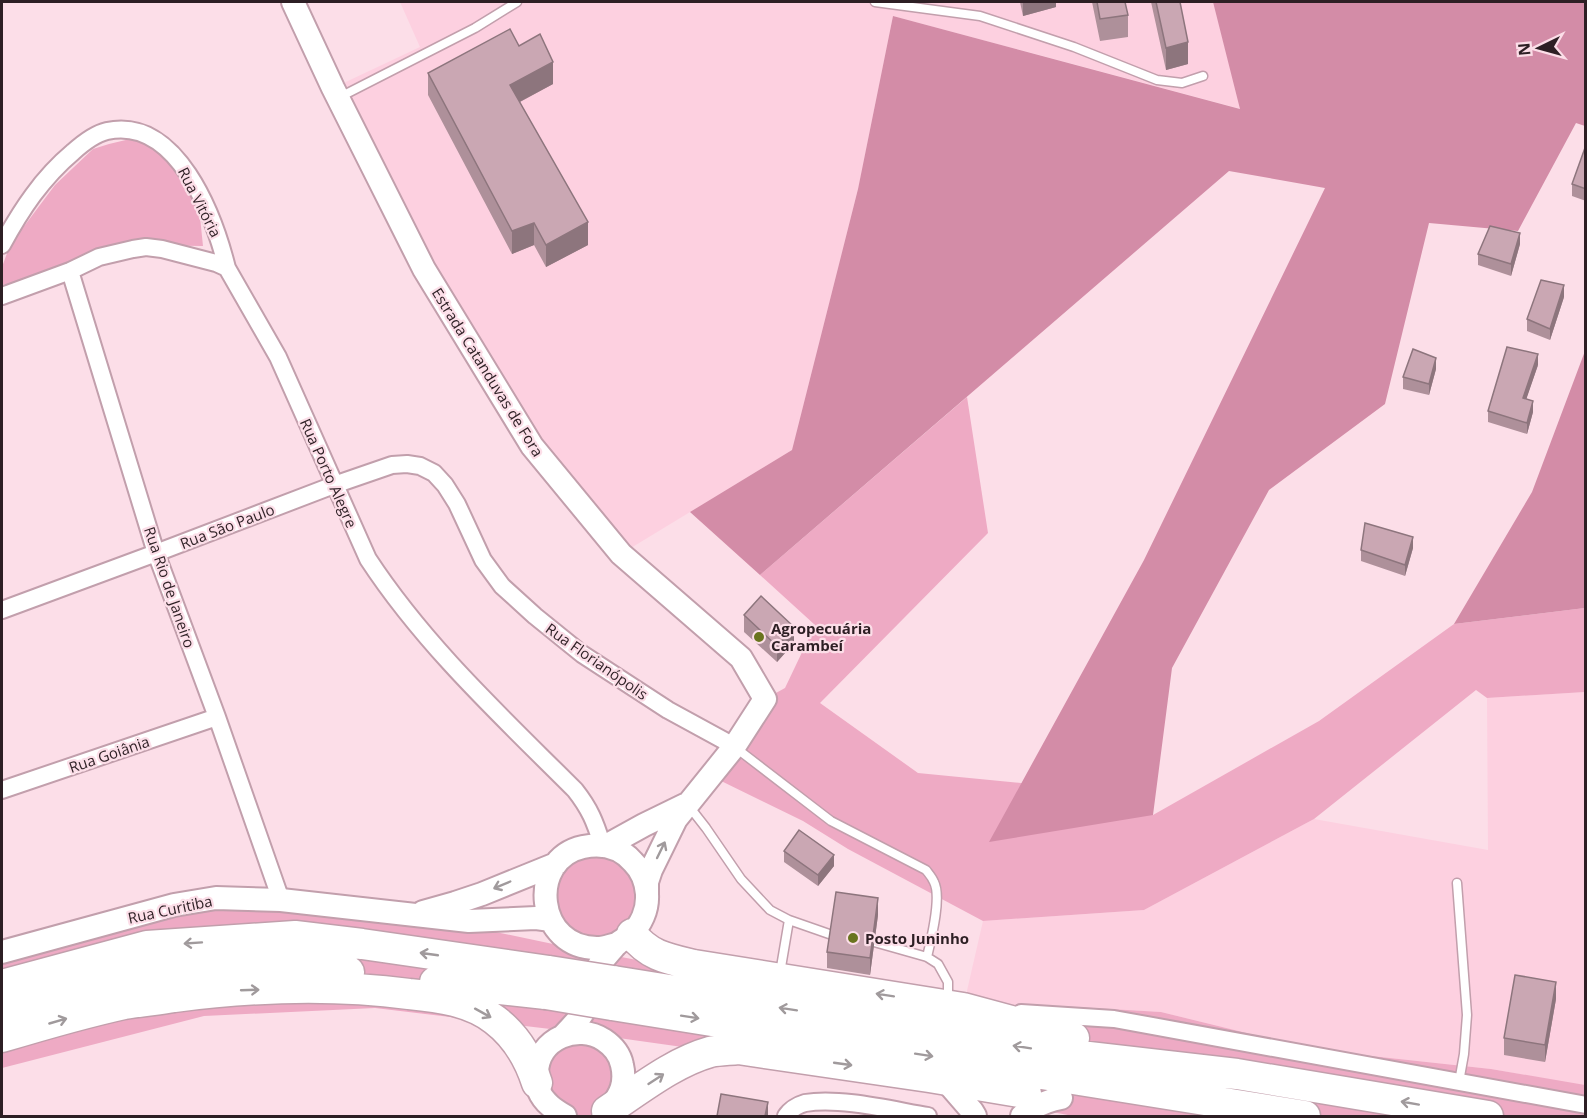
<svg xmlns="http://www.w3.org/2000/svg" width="1587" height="1118" viewBox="0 0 1587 1118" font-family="'Open Sans',sans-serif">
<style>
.built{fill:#fdd0e0}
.green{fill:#eeaac4}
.forest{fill:#d38ca7}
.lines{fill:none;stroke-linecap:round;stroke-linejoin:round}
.lane-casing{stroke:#c29fac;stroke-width:11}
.street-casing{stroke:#c29fac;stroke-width:20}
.secondary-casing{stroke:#c29fac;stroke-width:26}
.highway-casing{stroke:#c29fac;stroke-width:33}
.lane{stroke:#fff;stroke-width:8}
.street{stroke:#fff;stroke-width:16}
.secondary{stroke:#fff;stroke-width:22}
.highway{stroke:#fff;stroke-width:30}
.highway-bridge-casing{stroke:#c29fac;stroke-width:33;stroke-linecap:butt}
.highway-bridge{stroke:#fff;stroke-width:30}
.wall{fill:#ae909a}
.shaded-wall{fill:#8d757d}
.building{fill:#caa7b3;stroke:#8d757d;stroke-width:1.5}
.oneway{stroke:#a09a9c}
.poi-dot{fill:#69741e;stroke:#fcdee8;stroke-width:2}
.labels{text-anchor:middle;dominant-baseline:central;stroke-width:4.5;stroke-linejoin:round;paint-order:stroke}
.street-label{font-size:15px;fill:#2d1f24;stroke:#fcdee8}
.poi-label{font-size:15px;font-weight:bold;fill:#2d1f24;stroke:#fcdee8;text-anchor:start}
</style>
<rect width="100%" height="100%" fill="#fcdee8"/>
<!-- built -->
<path class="built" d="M400,2H1213L1241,109L893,16L858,189L792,450L621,554L532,446L333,88L420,47Z
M1585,692V1086L1491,1069L1316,1050L1161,1012L1059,1006L963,1008L983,921L1144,910L1314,819L1488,850L1487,698Z"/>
<!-- green -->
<path class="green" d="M130,139L151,145L174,168L194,196L200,217L203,246L132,245L26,281L2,285V267L10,245L55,185L93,149L109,144Z
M967,397L988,533L820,703L918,773L1021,783L1153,815L1319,721L1454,624L1585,608V692L1487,698L1476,690L1314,819L1144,910L983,921L848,849L803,821L715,778L765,699L785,688L815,625L760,575Z
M572,853L629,859L647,900L616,942L558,929L550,879Z
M174,905L414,915L553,944L637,960L645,925L659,943L963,1008L1059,1006L1161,1012L1316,1050L1491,1069L1585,1085L1586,1116H1073L958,1094L711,1051L576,1032L375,1008L204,1016L2,1068V951Z
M595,1036L622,1077L594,1115C574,1118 566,1115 550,1104L545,1054Z"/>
<!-- forest -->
<path class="forest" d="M1213,2H1585V126L1576,123L1518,231L1429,223L1385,404L1269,490L1172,668L1153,815L989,842L1144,560L1325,188L1229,171L760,575L690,512L792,450L858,189L893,16L1240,109Z
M1585,351V608L1454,624L1532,492Z"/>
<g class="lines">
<defs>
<path id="lane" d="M875,2L980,16L1074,47L1157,80L1182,83L1203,76
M338,98L475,28L517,2
M736,748L831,821L926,870C929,874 932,877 934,882C942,897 931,940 927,957
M688,805L706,828L741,879L770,910L789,920L832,935
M1457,883L1467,1015L1464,1054L1459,1082
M874,942L927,957L938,964L948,982V993L946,999
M780,973L789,920"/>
<path id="street" d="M2,245C21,210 42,178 73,152C83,143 94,134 107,131C177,116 214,216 227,268
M70,271L156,553L217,717L281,900
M2,296L70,271L99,257L133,249L146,247L162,249L216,263L227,268L278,357L368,559C425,646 502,717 575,790C590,809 595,822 602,844
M2,610L156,553L334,485L392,465L407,464L420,466L434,473L445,485L457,504L483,560L502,586L535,616L582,654L668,710L723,740L734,747
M2,790L217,717
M1021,1013L1114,1019L1586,1105
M786,1116C790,1110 798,1105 805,1103C840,1097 892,1110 928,1116"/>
<path id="secondary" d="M293,2L333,88L424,269L532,446L621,554L741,658L765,699L734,747L676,819L651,870L647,882V900
M606,846L644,825L685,805
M423,912L455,903L482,894L556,864
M2,952L174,905L216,898L281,900L469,921L536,918L551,920
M564,1035C570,1028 577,1022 582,1014C589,1004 586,990 591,979C596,967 607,955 615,946C619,941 626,939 630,935C641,925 648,910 647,894C646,882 642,871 633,862C620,847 602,843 583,847C527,859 535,950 599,948C605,948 611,945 617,944
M946,1081L972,1111L975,1116
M565,1116C555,1110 544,1103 539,1091C537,1085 537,1079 537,1073C538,1038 578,1023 604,1040C613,1046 620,1055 622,1065C626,1082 621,1095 610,1107
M1022,1116C1034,1106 1045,1101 1061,1098"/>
<path id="highway" d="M632,934C649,956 668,959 694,965L963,1008L1074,1038
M613,981L1080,1056L1237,1074L1488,1116
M435,982L546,994
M2,985L147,946L295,936L362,944L549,971
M612,1005L1305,1116
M2,1016L104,981L151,974L282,964L349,972
M2,1037C42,1025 83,1013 124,1004C141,1001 157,1000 174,997C251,987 331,984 409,994C439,997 471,1001 495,1020C516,1036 529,1058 537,1083
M607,1111C639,1090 674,1062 710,1052C719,1050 729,1050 738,1049L929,1077L1026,1093"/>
</defs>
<!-- lane casing -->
<use href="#lane" class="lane-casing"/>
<!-- street casing -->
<use href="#street" class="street-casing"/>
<!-- secondary casing -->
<use href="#secondary" class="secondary-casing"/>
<!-- highway casing -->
<use href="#highway" class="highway-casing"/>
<!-- lane -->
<use href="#lane" class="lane"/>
<!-- street -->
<use href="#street" class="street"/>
<!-- secondary -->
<use href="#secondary" class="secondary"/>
<!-- highway -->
<use href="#highway" class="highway"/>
<defs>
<path id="highway-bridge" d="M549,971L613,981
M546,994L612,1005"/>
</defs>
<!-- highway-bridge casing -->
<use href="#highway-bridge" class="highway-bridge-casing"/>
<!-- highway-bridge -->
<use href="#highway-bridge" class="highway-bridge"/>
</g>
<!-- wall -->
<path class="wall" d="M1020,2H1056V7L1023,16Z
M1092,2H1125L1128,15V37L1100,41Z
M1151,2H1180L1188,64L1166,70Z
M519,46L553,84L520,102L588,245L546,267L534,245L512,254L428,95V73Z
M1586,145V201L1572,196V184Z
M1520,244L1511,276L1478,265V254Z
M1564,297L1550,340L1527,331V319Z
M1538,365L1526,399L1533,412L1527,434L1488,422V411Z
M1436,369L1429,395L1403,389V377Z
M1413,548L1405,576L1361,561V550Z
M744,615L794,643L777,662L744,632Z
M784,851L834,866L818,886L784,862Z
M878,915L870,975L827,968V952Z
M1556,999L1545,1062L1504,1055V1038Z"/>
<!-- shaded-wall -->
<path class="shaded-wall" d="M1023,2H1056V7L1023,16Z
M1188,42V64L1166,70V48Z
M553,62V84L510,107V85Z
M588,222V245L546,267V245Z
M534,223V245L512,254V231Z
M1520,233V244L1511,276V264Z
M1564,285V297L1550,340V329Z
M1538,354V365L1523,409V398Z
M1436,358V369L1429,395V384Z
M1533,401V412L1527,434V423Z
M1413,537V548L1405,576V565Z
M794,627V643L777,662V646Z
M834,855V866L818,886V875Z
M878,898V915L870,975V958Z
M1556,982V999L1545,1062V1045Z
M768,1102V1116H765Z"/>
<!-- building -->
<path class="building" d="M1097,2H1125L1128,15L1100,19Z
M1156,2H1180L1188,42L1166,48Z
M510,29L519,46L540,34L553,62L510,85L588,222L546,245L534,223L512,231L428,73Z
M1586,145V189L1572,184Z
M1490,226L1520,233L1511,264L1478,254Z
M1541,280L1564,285L1550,329L1527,319Z
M1507,347L1538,354L1523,398L1533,401L1527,423L1488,411Z
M1413,349L1436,358L1429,384L1403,377Z
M1365,523L1413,537L1405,565L1361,550Z
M761,596L794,627L777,646L744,615Z
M799,830L834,855L818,875L784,851Z
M836,892L878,898L870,958L827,952Z
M1515,975L1556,982L1545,1045L1504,1038Z
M721,1094L768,1102L765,1116H717Z"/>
<!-- one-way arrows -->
<defs><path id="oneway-shaft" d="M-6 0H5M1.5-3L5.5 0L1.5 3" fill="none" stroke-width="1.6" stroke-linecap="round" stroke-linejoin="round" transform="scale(1.5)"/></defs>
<g class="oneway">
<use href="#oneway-shaft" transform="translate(661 850) rotate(-64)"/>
<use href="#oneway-shaft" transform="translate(502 885) rotate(157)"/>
<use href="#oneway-shaft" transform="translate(193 943) rotate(176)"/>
<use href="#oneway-shaft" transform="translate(429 954) rotate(-172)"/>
<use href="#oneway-shaft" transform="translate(250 990) rotate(-2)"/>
<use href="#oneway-shaft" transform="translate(885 995) rotate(-171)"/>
<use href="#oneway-shaft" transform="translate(788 1009) rotate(-171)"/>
<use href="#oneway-shaft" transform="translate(483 1013) rotate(29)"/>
<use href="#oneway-shaft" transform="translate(690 1017) rotate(9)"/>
<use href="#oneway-shaft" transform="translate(58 1021) rotate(-16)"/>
<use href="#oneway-shaft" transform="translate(1022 1047) rotate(-171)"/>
<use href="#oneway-shaft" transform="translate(924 1055) rotate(9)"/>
<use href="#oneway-shaft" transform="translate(843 1064) rotate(8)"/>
<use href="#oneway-shaft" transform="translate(656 1079) rotate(-33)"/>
<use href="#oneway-shaft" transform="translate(1410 1103) rotate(-170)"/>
</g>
<!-- markers -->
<g class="poi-dot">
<circle cx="759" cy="637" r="6"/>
<circle cx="853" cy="938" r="6"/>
</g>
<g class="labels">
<!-- street labels -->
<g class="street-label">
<text transform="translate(200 202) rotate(63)">Rua Vitória</text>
<text transform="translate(488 372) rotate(58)">Estrada Catanduvas de Fora</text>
<text transform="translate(329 473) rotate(66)">Rua Porto Alegre</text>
<text transform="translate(227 526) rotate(-21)">Rua São Paulo</text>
<text transform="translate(170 587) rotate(71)">Rua Rio de Janeiro</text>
<text transform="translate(597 661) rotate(35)">Rua Florianópolis</text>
<text transform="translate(109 754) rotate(-19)">Rua Goiânia</text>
<text transform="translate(170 909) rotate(-12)">Rua Curitiba</text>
</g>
<!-- poi labels -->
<g class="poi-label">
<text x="771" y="628">Agropecuária<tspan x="771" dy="17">Carambeí</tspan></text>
<text x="865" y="938">Posto Juninho</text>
</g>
</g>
<!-- border -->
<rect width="1587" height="1118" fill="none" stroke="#2d1f24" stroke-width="6"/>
<!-- north arrow -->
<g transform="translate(1539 48) rotate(265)" stroke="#fcdee8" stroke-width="4.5" paint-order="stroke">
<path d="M0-4.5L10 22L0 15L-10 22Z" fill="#2d1f24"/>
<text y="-9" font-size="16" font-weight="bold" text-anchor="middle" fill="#2d1f24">N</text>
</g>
</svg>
